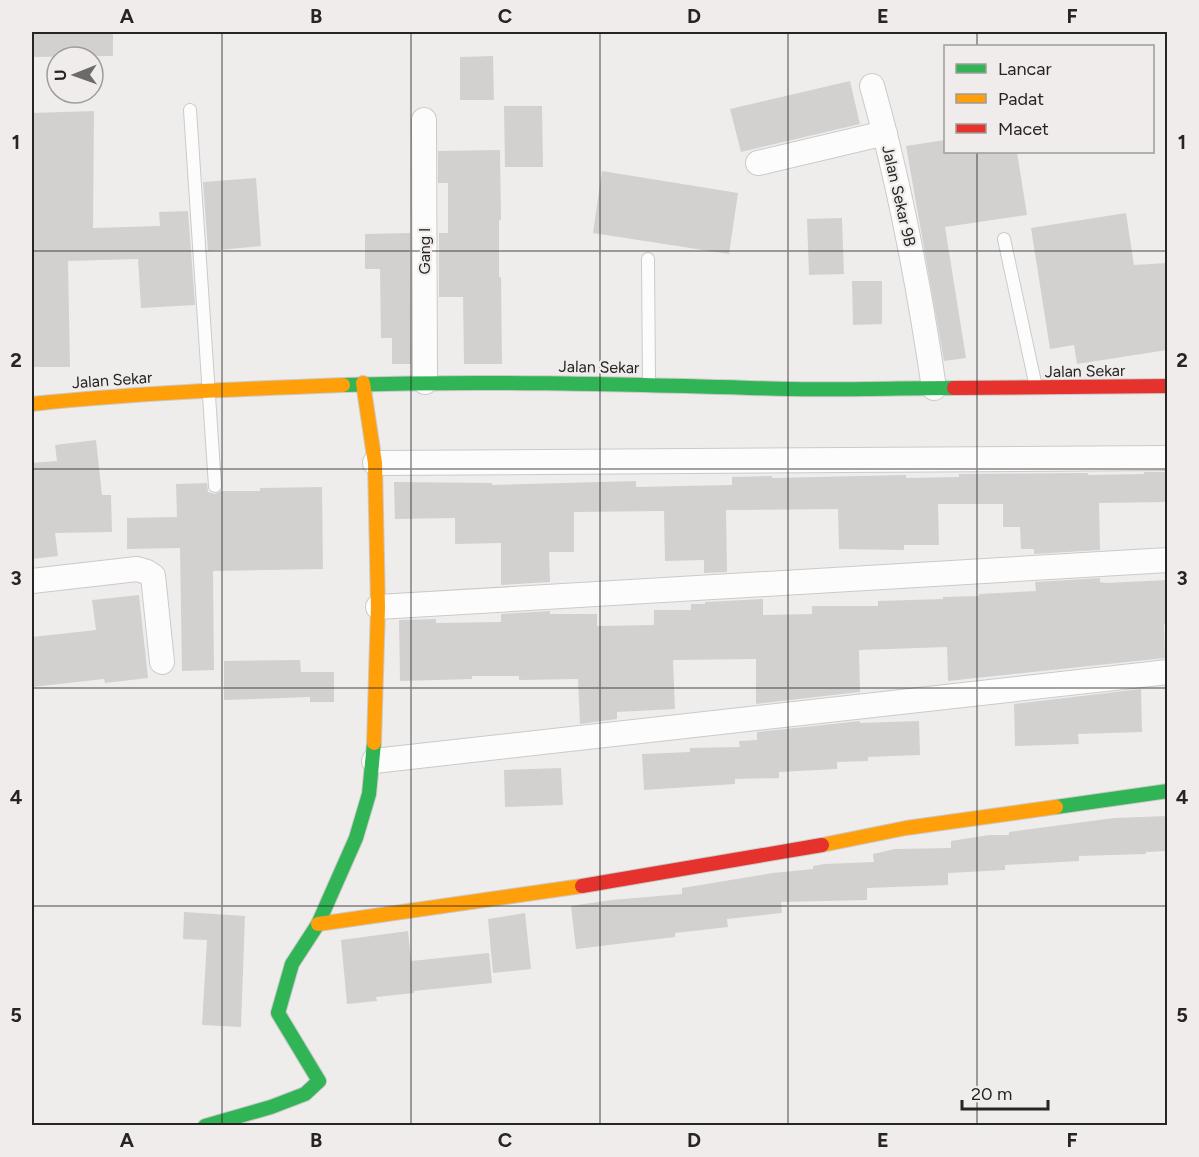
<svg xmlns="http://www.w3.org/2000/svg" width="1199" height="1157" viewBox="0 0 1199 1157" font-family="Figtree,sans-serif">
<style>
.building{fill:#d2d1d0}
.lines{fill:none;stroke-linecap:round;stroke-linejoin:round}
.lane-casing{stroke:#cbcac9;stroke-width:14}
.street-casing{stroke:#cbcac9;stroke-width:26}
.fast-casing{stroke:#cbcac9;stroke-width:16}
.slow-casing{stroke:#cbcac9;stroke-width:16}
.jam-casing{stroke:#cbcac9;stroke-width:16}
.lane{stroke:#fdfcfc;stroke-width:12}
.street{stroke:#fdfcfc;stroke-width:24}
.fast{stroke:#30b455;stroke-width:14}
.slow{stroke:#ff9f0a;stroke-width:14}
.jam{stroke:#e5322d;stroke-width:14}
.grid{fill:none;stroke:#262524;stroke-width:1.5;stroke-opacity:0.55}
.labels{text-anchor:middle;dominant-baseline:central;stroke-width:4.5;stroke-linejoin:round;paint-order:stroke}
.street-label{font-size:16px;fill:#262524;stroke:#f0eceb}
.neatline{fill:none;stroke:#262524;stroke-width:2}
.grid-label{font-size:20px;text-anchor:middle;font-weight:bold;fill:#262524}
</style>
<rect width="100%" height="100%" fill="#efedec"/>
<!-- building -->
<path class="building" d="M32,32H113V56L32,57Z
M493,56L494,100H460V57Z
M850,81L860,124L741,152L730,109Z
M504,106H542L543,167H505Z
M94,111L93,228L160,226L159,212L188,211L195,305L141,308L138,259L68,261L70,367H32V113Z
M945,140V152H1017L1027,215L945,227L966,358L944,361L906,146Z
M500,150L501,220H499V277H501L502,364H464L463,297H439V233H448V183H438V151Z
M602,171L738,193L729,254L593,233Z
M256,178L261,246L208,251L203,182Z
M1126,213L1134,265L1167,263V350L1077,364L1074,345L1050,349L1031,228Z
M842,218L844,274L809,275L807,219Z
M410,233L411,364H392V338H381L380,269H365V234Z
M852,281H882V324L853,325Z
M96,440L102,495H111L112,532L55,533L58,556L32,559V463L57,461L55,445Z
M1144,472H1167V502L1099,503L1100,550L1034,554V549H1021L1020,527H1003V504H938L939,545H904V550L839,549L838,509L726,510L727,572L704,573V560L665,561L664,511L574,512V552H549L550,582L501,585V543L455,544V518L395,519L394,482L492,483V485L636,481V487L682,486L732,485V477L772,476V478L906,475V478L959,477V474L1088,473V475L1144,474Z
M207,483L208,492L215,494L221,491H260V488L322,487L323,569L213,571L214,670L182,671L180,548L127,549V518L177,517L176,484Z
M1100,578V582L1106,583L1167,580V624H1164L1165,658L948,681L947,647L859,650L860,692L756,704V659L673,660L675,709L617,712V719L580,724L578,679L519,680V676H472V679L400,681L399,620L436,619V623L501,622V614L550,611V614H597V626L654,625V610H691V604H705V602L763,599V615L812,614V606H878V601L943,599V597L979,596V594L1036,591L1035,582Z
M139,595L148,678L105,683L104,679L32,687V637L96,630L92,600Z
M300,660L301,672H334V702H310V697L224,700V661Z
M1141,689L1142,732L1078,734L1079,744L1015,746L1014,704Z
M860,721V723L919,721L920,755L868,757V761L837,762V769L779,772V778L735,779V784L644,790L642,754L690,752V748L740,747L739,741L757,740V732Z
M561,768L563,805L505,807L504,770Z
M1167,816V851L1146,852V854L1079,856V861L1005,865V870L948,873V885L867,888V900L781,902L782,913L727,919L728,927L675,933V937L576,949L571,906L611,900L682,894V888L773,873L813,869V866L824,864L874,862L873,854L895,849L951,848V841L989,835H1009V832L1114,818Z
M184,912L245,916L241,1027L202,1025L207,940L183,939Z
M525,913L531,969L493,973L488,919Z
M408,931L411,961L489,953L492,983L414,991V993L376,997L377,1001L347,1004L341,940Z"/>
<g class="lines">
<defs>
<path id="lane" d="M190,110L215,486
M1004,239L1036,387
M648,259L649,383"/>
<path id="street" d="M872,86C900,185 919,286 934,388
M424,120L425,382
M758,163L885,133
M375,463L1168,458
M32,581L137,569L147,572L153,576L162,662
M378,607L1168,560
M374,761L1168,672"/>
<path id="fast" d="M343,385C492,380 641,385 790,389C844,390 899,388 954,388
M1056,807L1168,791
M205,1126L271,1107L305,1094L319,1081L278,1013L292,964L318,924L356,838L369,794L374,743"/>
<path id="slow" d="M363,383L375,463L378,607L374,743
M32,404C135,393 239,389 343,385
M822,845L906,828L1056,807
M318,924L582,886"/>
<path id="jam" d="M954,388L1168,386
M582,886L822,845"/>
</defs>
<!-- lane casing -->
<use href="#lane" class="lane-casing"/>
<!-- street casing -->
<use href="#street" class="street-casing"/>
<!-- fast casing -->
<use href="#fast" class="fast-casing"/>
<!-- slow casing -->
<use href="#slow" class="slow-casing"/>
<!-- jam casing -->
<use href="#jam" class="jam-casing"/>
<!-- lane -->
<use href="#lane" class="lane"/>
<!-- street -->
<use href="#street" class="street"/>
<!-- fast -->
<use href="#fast" class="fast"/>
<!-- slow -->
<use href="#slow" class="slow"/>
<!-- jam -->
<use href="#jam" class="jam"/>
</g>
<!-- grid -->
<path class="grid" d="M222,32V1126M411,32V1126M600,32V1126M788,32V1126M977,32V46M977,152V1126M32,251H1168M32,469H1168M32,688H1168M32,906H1168"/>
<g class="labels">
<!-- street labels -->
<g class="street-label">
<text transform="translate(899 196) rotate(77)">Jalan Sekar 9B</text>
<text transform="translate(424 251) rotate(-90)">Gang I</text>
<text transform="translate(599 367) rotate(1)">Jalan Sekar</text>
<text transform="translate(1085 371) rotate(-1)">Jalan Sekar</text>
<text transform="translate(112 380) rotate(-4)">Jalan Sekar</text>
</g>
</g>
<!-- border -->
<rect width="1199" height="1157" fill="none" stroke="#f0eceb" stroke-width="66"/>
<!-- legend -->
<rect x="944" y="45" width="210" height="108" fill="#f0eceb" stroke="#9f9c9b" stroke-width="1.5"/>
<rect x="956" y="64" width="30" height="9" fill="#30b455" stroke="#9f9c9b" stroke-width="1.5"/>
<text x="998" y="75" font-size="18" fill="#262524">Lancar</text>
<rect x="956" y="94" width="30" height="9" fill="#ff9f0a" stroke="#9f9c9b" stroke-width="1.5"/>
<text x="998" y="105" font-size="18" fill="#262524">Padat</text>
<rect x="956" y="124" width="30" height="9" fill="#e5322d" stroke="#9f9c9b" stroke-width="1.5"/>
<text x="998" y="135" font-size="18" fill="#262524">Macet</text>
<!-- north arrow -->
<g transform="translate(75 75) rotate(269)"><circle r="28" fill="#f0eceb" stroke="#9f9c9b" stroke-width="1.5"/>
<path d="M0-4.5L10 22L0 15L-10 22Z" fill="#6c6b6a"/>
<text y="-9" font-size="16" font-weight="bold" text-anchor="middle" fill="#262524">U</text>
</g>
<!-- scale -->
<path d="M962 1100v9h86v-9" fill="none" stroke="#262524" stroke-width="3"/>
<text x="971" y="1100" font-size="18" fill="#262524" stroke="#f0eceb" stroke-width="4.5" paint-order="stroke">20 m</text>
<rect x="33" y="33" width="1133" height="1091" class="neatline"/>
<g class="grid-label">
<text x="127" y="23">A</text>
<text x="316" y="23">B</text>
<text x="505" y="23">C</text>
<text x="694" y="23">D</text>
<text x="883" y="23">E</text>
<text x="1072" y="23">F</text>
<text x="16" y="149">1</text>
<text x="1182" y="149">1</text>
<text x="16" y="367">2</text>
<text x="1182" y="367">2</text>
<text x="16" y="585">3</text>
<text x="1182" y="585">3</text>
<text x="16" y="804">4</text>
<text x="1182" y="804">4</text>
<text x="16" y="1022">5</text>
<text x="1182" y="1022">5</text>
<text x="127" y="1147">A</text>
<text x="316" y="1147">B</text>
<text x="505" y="1147">C</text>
<text x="694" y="1147">D</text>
<text x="883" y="1147">E</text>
<text x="1072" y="1147">F</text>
</g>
</svg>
